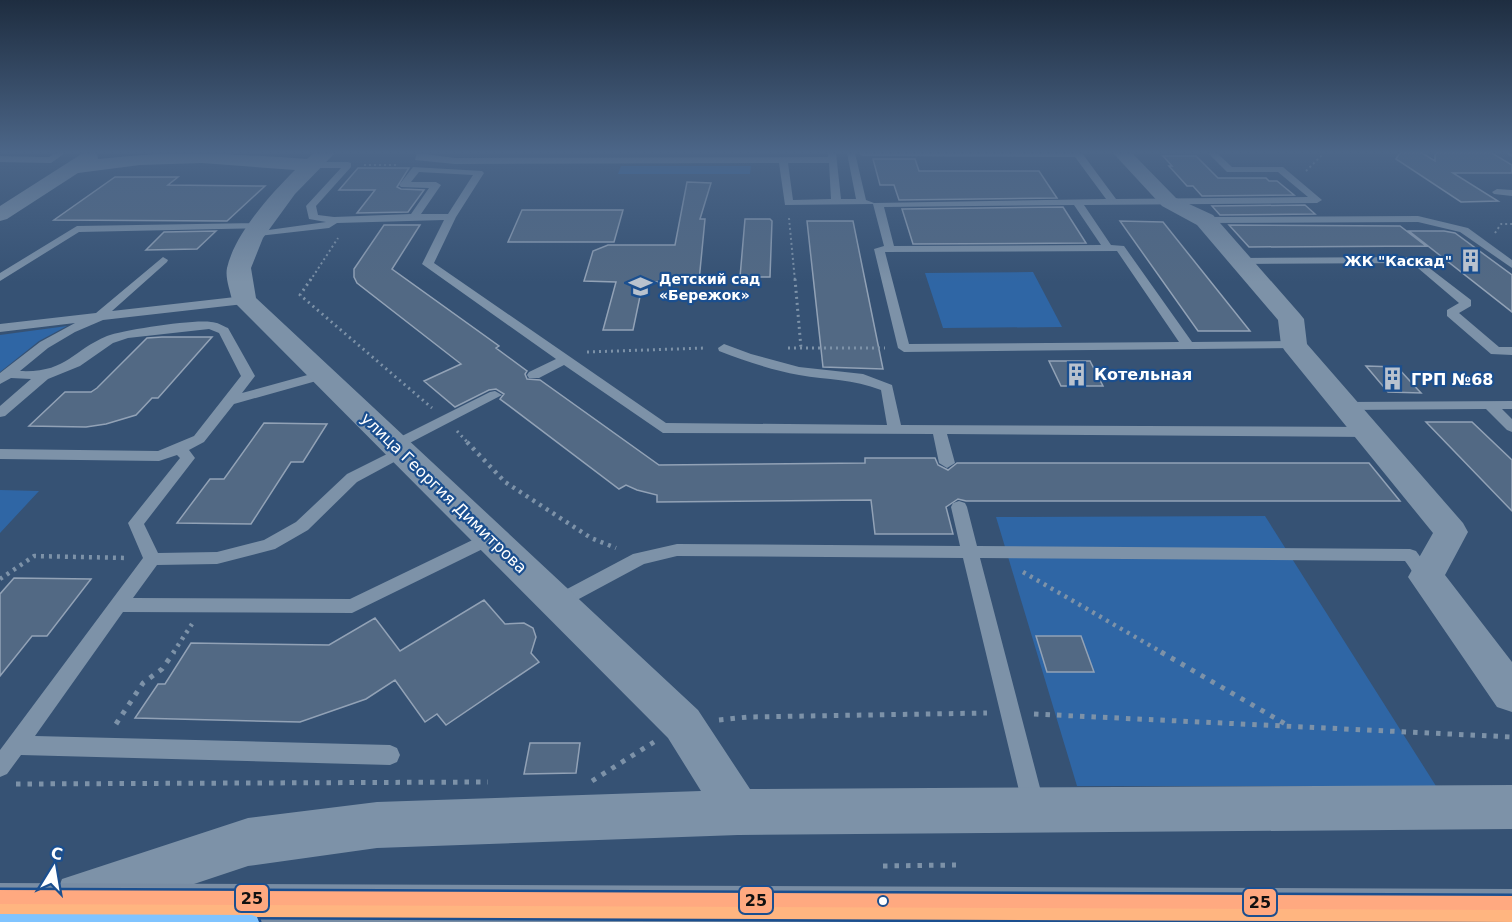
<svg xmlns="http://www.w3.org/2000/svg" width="1512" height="922" viewBox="0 0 1512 922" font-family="'DejaVu Sans',sans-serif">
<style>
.green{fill:#2f66a5}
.building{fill:#526984;stroke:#92a2b6;stroke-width:1.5}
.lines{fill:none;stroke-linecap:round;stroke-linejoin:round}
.path-far3{stroke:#7d92a8;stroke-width:2;stroke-dasharray:2 3;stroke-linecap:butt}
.path-far2{stroke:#7d92a8;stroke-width:3;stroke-dasharray:2 4;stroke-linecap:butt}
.path-far1{stroke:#7d92a8;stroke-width:4.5;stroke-dasharray:3 5;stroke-linecap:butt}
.path{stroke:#7d92a8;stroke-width:5;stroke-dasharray:4.5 7;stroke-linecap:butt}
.lane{fill:#7d92a8;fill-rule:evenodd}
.street{fill:#7d92a8;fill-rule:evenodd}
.secondary{fill:#798da4;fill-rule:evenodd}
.bus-1-casing{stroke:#1b4f8f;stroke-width:5}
.bus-2-casing{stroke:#1b4f8f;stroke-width:5}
.bus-3-casing{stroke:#1b4f8f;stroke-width:5}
.bus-1{fill:#ffb580;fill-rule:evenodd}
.bus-2{fill:#80c4ff;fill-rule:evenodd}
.bus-3{fill:#ffa980;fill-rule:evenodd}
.bus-dot{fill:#fff;stroke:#1b4f8f;stroke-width:2}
.labels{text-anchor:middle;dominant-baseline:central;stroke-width:4.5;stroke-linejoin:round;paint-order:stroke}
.far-poi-label{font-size:14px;font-weight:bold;fill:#fff;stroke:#1b4f8f;text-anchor:end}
.poi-label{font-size:16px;font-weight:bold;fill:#fff;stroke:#1b4f8f;text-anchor:start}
.street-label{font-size:16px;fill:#fff;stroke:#1b4f8f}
.line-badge{stroke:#1b4f8f;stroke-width:2}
.pale-badge-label{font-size:16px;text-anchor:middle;font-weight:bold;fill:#111}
</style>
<rect width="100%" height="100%" fill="#365274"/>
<!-- green -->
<path class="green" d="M621,166H751L750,174H618Z
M1033,272L1062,327L943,328L925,273Z
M67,326L39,341L0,372V335Z
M0,490L39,491L0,533Z
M1265,516L1436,786H1077L996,517Z"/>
<!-- building -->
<path class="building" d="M1400,153H1422L1435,161V153H1492L1512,165V173H1453L1498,201L1461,202L1396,159Z
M1163,156H1196L1218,178H1266L1269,181H1277L1294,195L1202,196L1193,186H1187L1169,166H1172Z
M873,159H915L919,171H1039L1057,198L899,200L894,185H880Z
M358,168H409L397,187L401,189L424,190L408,212L357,213L375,190H339Z
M115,177H178L168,185L265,186L227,221L54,220Z
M687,182L711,183L700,219H705L699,281L643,282L633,330H603L616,282L584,281L593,251L608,245H675Z
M1305,205L1315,214L1220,215L1212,206Z
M1063,207L1086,243L913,244L902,209Z
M522,210H623L614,242H508Z
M745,219H770L772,221L770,277H740Z
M807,221H853L883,369L823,367Z
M1120,221L1163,222L1250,331H1198Z
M384,225H420L392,269L499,346L496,348L527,371L525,374L527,379L540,380L659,465L865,463V458H935L938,465L948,470L957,463H1369L1400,501H966L958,499L946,507L953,534H875L871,500L657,502V495L637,490L626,485L619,489L500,399L504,394L496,389L489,390L455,407L424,381L461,364L357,283L354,277V269Z
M1229,225L1400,226L1426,246L1249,247Z
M216,231L197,249L146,250L164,232Z
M1409,231H1444L1455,233L1512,275V312Z
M162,337H212L158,398H152L136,415L106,424L86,427L29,426L65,392H91L97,388L147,338Z
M1049,361H1090L1103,386H1061Z
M1366,366L1397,367L1421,393L1388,392Z
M1426,422H1472L1512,460V511Z
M264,423L327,424L303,462H291L251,524L177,523L210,479H224Z
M14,578L91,579L47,636H32L0,676V594Z
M484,600L505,624L524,623L533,628L536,637L531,653L539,662L446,725L437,714L425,722L395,680L366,699L300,722L135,718L158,684H165L191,643L329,645L375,618L400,651Z
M1036,636H1081L1094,672H1047Z
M530,743H580L576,773L524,774Z"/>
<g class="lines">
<!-- path-far3 -->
<path class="path-far3" d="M364,165H398
M1306,171L1324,153
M789,218L795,281
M1495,233L1501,224H1512
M310,281L338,238"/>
<!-- path-far2 -->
<path class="path-far2" d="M311,279L300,295L432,408
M795,279L801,348
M788,348H885
M587,352L705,348
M457,431L469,444"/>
<!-- path-far1 -->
<path class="path-far1" d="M467,442L505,482L591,538L616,548
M1023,572L1163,653
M0,579L34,556L128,558
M173,653L192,624"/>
<!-- path -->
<path class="path" d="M1161,652L1287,725
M1034,714L1512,737
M719,720L748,717L987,713
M116,724L143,683L162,669L174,652
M592,781L654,742
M16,784L488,782
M883,866L956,865"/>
<!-- lane -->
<path class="lane" d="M55,153H65L51,163L0,162V156L49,157Z
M417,153L455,158L828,157V153H836L841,199H856L847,153H855L866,200L874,203L1106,199L1075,157L862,156L858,153H1082L1116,199L1308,197L1278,172H1227L1208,153H1217L1232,167H1283L1322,200L1317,203L1084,205L1111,245L1124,246L1192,342L1294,341L1300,345L1298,348L904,352L898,348L874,249L884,246L873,204L785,205L779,163L455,164L415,160ZM788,163H829L831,199L793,200ZM1074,205L1101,245L894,246L884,207ZM1117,251L1179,342L909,344L885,252Z
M1506,153H1512V157Z
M348,162L351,163V167L316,206L318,215L334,217L411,214L429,188L401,187L399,185L413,167L482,171L484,173L456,217L434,263L666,423L887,425L881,390C853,379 828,380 799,375C772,370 745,361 719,351L718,348L724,344L751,354L799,367L863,374L892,385L901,425L1369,427L1376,432L1369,437L947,434L955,463L947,468L939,463L933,434L663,433L564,365L539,378H529L527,375L529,372L556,359L422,264L444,220L337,223L329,228L250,237L249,235L254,232L326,222L309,219L306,206L341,168H309L304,165L309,162ZM419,172L473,175L448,214H421L441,185L436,182H411Z
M1497,189L1512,190V196L1494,194L1492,192Z
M1418,216L1468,228L1512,260V268L1460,232L1418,222L1205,223L1200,220L1205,217Z
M260,223L265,226L264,228L79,232L0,281V273L77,226Z
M163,257L168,260L167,262L112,311L244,296L250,300L244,304L103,320L75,332L48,348L20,371C67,373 71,351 107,336C123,330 194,319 211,322C217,322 223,326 228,328L255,376L242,393L322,371L329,375L327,378L234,404L204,442L189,450L195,458L144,524L158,553L217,552L264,540L296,522L347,474L395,450L388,445L390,442L490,392L495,391L502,395L402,447L409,452L407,455L357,482L308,530L275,549L217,564L157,565L133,598L350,599L485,534H497L499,538L497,542L352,613L123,612L35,736L390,745L397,748L400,755L397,762L390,765L21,755L7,774L0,777V750L143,558L128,523L180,458L177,455L159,461L0,459V449L158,451L194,436L241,376L219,333L209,329L128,338L113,343L80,366L48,379L5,416L0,417V406L31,379L11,378L0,384V373L40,342L75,323L0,332V324L96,313Z
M1415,257L1471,300V306L1459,313L1499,347H1512V355L1491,354L1447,316V310L1459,303L1412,263L1240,264L1234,261L1240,258Z
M1512,401V409H1502L1512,419V432L1507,430L1486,409L1347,410L1340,406L1347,402Z
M959,501L965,503L967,507L977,546L1410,549L1416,551L1435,577L1432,582C1418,586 1413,571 1405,561L980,558L1045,807L1042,815L1034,818L1026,815L1023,807L963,558L677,556L644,564L564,607L558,609L552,607L549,602L552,597L633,554L677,544L960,546L951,507L953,503Z"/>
<!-- street -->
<path class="street" d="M83,153H97L98,159C168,150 237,154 307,159L314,153H335L295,194L263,238L251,268L256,298L698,710L750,789L1512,785V829L738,835L377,848L248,866L80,922L62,915L55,897L62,879L248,818L377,802L701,791L668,738L232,300C230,290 225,278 227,268C235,233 271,194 295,170L202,163L140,165L78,173L7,219L0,221V206Z
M1113,153H1132L1176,198L1213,215L1300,314L1304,319L1307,344L1463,523L1468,532L1445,575L1512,662V712L1497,707L1408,577L1433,533L1285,351L1281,345L1278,320L1197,225L1162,206Z"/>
<!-- secondary -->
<path class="secondary" d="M0,883L1512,889V922H0Z"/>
<defs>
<path id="bus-1" d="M0,902L1512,908V922L0,916Z"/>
<path id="bus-2" d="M0,914L252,915L257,917L259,922H0Z"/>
<path id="bus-3" d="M0,890L1512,896V910L0,904Z"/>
</defs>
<!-- bus-1 casing -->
<use href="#bus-1" class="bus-1-casing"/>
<!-- bus-2 casing -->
<use href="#bus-2" class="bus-2-casing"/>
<!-- bus-3 casing -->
<use href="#bus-3" class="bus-3-casing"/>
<!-- bus-1 -->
<use href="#bus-1" class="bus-1"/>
<!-- bus-2 -->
<use href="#bus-2" class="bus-2"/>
<!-- bus-3 -->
<use href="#bus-3" class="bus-3"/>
</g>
<!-- sky -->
<linearGradient id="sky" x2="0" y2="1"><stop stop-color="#1e2d40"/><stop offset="0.54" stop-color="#4c6688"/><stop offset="1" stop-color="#4c6688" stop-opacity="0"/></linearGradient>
<rect width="1512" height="282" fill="url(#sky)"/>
<!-- icons -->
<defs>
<symbol id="building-bare" viewBox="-9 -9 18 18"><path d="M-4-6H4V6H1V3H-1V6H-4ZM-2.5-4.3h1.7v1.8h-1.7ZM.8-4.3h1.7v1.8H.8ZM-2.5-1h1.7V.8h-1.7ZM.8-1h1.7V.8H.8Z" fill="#b9c2ce" stroke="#1b4f8f" stroke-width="2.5" paint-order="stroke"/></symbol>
<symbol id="school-bare" viewBox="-9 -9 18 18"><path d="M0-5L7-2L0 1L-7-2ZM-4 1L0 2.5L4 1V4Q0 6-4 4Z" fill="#b9c2ce" stroke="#1b4f8f" stroke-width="2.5" paint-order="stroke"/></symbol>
</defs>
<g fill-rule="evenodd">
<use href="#building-bare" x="1454" y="244" width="33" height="33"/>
<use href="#school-bare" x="624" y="270" width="33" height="33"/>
<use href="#building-bare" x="1060" y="358" width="33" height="33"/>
<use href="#building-bare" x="1376" y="362" width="33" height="33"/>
</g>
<!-- markers -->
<circle class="bus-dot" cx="883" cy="901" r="5"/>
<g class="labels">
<!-- far-poi labels -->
<g class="far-poi-label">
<text x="1452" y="261">ЖК "Каскад"</text>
<text x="659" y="279" text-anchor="start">Детский сад<tspan x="659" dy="16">«Бережок»</tspan></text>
</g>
<!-- poi labels -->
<g class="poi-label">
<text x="1094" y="374">Котельная</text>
<text x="1411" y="379">ГРП №68</text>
</g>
<!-- street labels -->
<g class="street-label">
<text transform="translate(444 493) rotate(44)">улица Георгия Димитрова</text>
</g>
</g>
<g class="line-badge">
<rect x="235" y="884" width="34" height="28" rx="6" fill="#ffa980"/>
<rect x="739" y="886" width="34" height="28" rx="6" fill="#ffa980"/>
<rect x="1243" y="888" width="34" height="28" rx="6" fill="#ffa980"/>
</g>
<g class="pale-badge-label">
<text x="252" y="904">25</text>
<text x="756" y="906">25</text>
<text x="1260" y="908">25</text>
</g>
<!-- north arrow -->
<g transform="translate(54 868) rotate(11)" stroke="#1b4f8f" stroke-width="4.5" paint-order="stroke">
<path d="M0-4.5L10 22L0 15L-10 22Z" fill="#ffffff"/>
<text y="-9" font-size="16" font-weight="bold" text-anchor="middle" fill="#ffffff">С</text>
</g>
</svg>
